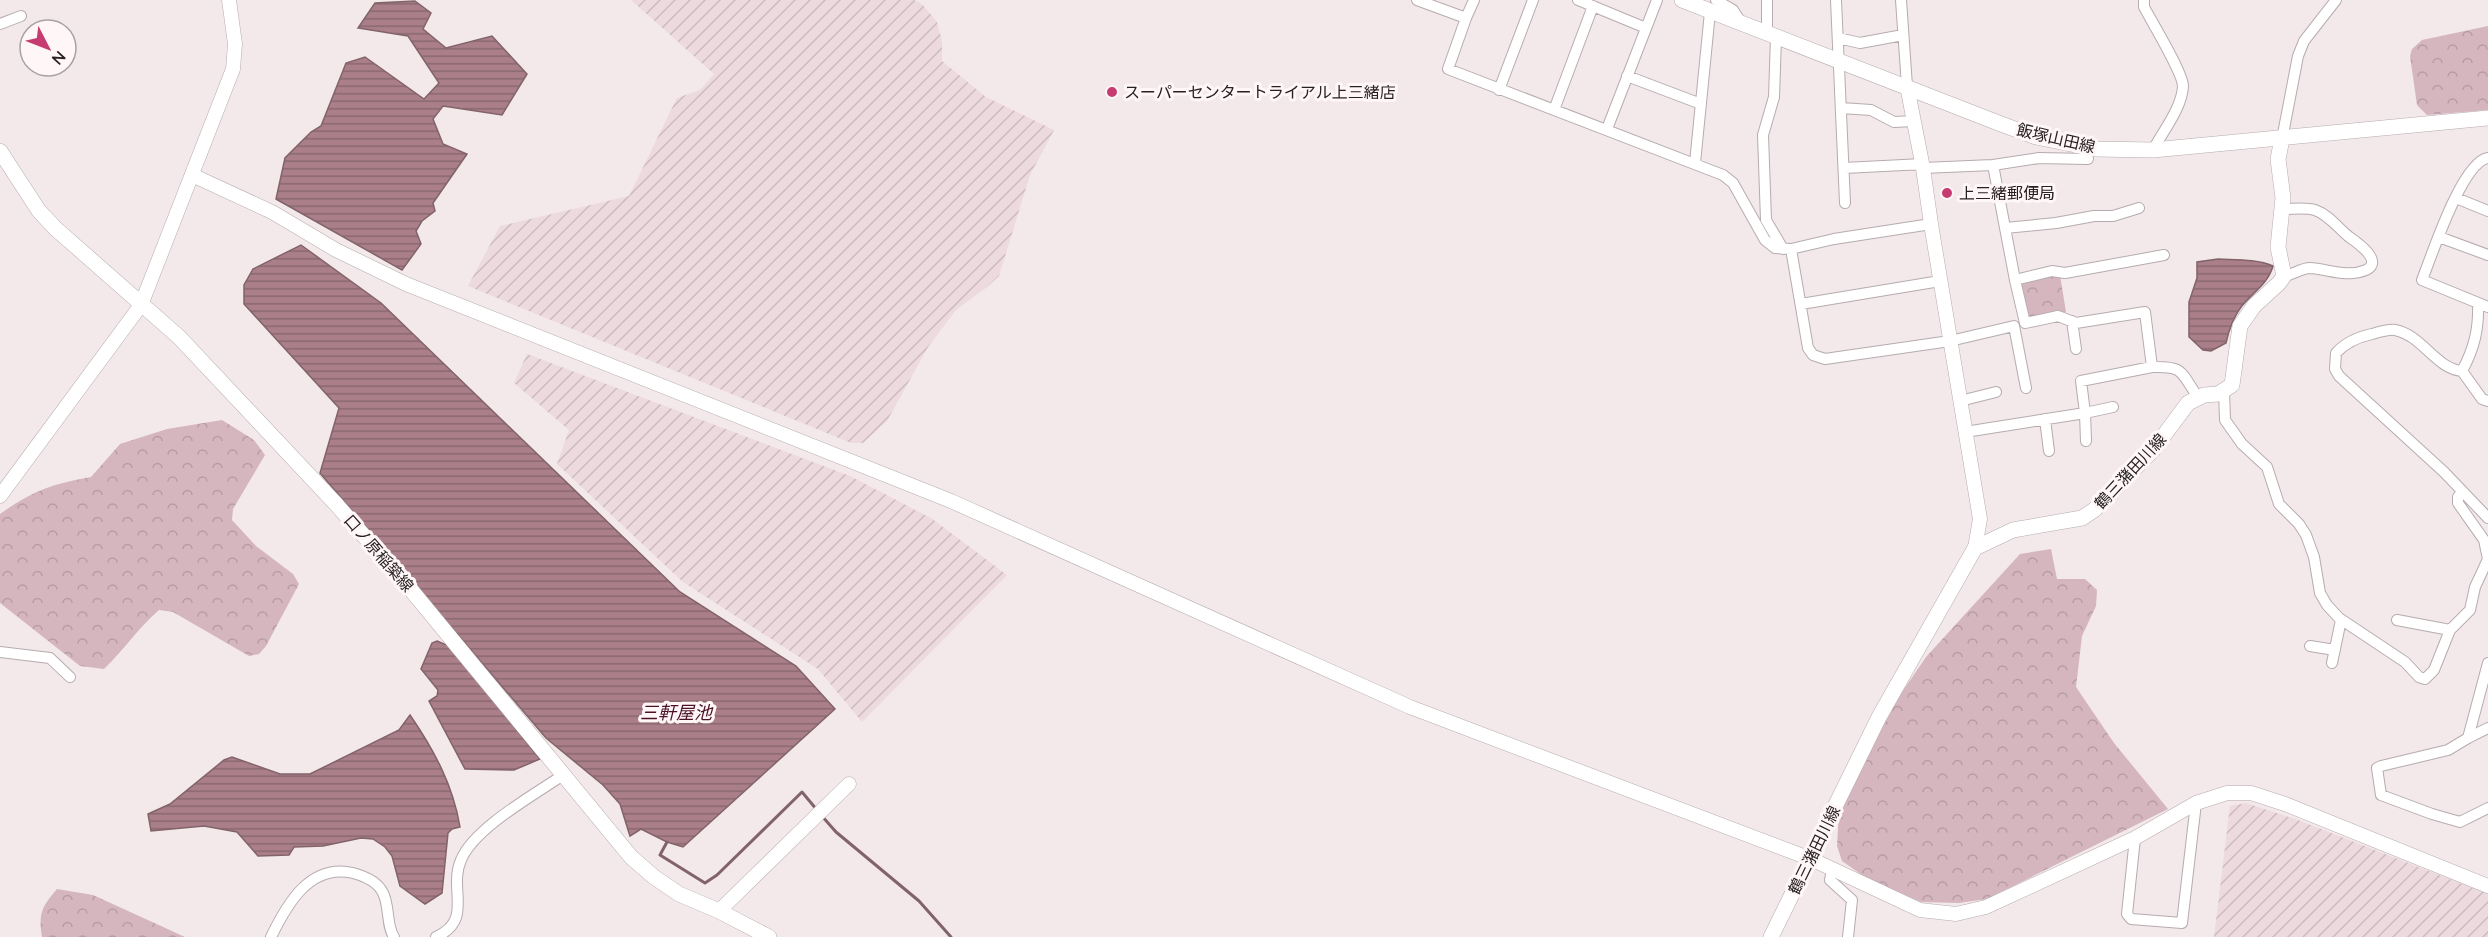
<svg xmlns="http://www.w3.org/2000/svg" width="2488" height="937" viewBox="0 0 2488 937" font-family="Quicksand,'Noto Sans JP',sans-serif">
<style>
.industrial{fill:url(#industrial-furrows)}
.forest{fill:url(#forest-crowns)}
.water{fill:url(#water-rules);stroke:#82636b;stroke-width:1.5}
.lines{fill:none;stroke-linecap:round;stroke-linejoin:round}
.stream{stroke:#82636b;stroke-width:3}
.minor-casing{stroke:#b6acae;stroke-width:12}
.tertiary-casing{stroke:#b6acae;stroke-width:15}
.secondary-casing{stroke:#b6acae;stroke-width:16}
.minor{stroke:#fff;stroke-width:10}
.tertiary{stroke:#fff;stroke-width:14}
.secondary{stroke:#fff;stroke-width:15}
.poi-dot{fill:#c63b70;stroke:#fff6f8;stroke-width:2}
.labels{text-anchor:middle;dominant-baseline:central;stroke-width:6;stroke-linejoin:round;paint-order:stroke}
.poi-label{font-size:16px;fill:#262223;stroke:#fff6f8;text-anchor:start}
.street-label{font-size:16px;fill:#262223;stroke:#fff6f8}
.water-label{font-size:18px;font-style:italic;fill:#4a1227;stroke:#fff6f8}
</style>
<defs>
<pattern id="industrial-furrows" width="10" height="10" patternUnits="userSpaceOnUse" patternTransform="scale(1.5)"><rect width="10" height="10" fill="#eddade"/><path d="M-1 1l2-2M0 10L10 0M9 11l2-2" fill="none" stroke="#cbbbbe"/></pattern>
<pattern id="forest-crowns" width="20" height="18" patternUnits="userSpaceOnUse" patternTransform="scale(1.5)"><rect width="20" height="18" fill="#d5b6be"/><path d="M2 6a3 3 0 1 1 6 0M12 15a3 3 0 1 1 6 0" fill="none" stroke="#b79ca3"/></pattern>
<pattern id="water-rules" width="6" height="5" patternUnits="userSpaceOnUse" patternTransform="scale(1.5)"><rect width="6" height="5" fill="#aa7f8a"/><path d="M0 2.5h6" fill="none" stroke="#8a6870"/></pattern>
</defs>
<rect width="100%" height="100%" fill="#f3e8ea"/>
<!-- industrial -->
<path class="industrial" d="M631,0H914L922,4L937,22L942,41V61L986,97L1054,130L1030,175L999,276L987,287L956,310L928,347L887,421L863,443H851L468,286L500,226L629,196L677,98L700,90L714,74Z
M527,354L850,476L931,518L1007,575L862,722L818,669L683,582L557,464L569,430L514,383Z
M2246,803L2298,820L2488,894V937H2214L2230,806Z"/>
<!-- forest -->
<path class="forest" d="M2488,26V110L2427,115L2417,105L2410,56L2412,49L2422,40Z
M2060,275L2066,312L2027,320L2019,282Z
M222,420L254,440L265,455L233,509L232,520L256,546L293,574L299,584L266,646L259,654L249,656L173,612L159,610C138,628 124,650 104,669L80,666L0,603V514C32,491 52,484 91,477L120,444L167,429Z
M2051,549L2057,579H2085L2097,590L2096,606L2082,636L2076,687L2114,743L2168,809L1987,899L1959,903L1921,902L1869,880L1842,861L1837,846L1839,812L1857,774L1900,695L1926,657L2020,554Z
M57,889L93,895L185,937H42C38,914 42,906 57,889Z"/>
<!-- water -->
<path class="water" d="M415,1L431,13L423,29L446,48L492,36L527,74L502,115L443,106L433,119L443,144L467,154L433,203L435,211L422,221L416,231L421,244L402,270L276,199L285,158L311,132L321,126L346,63L365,57L424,99L439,83L408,36L358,28L375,3Z
M301,245L381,303L680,592L796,666L835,709L683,847L667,842L641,829L630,836L620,804L603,785L546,738L320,473L339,408L244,304V285L253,269Z
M2218,259C2236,260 2257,259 2273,266C2268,284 2252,293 2241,307C2233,318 2229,329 2226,343L2211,351L2203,350L2189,337V302L2197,278V262Z
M437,641L449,646L540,759L514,770L465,769L429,701L437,696L438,690L421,669L432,643Z
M410,715C434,750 453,785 460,827L452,829L448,833L442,893L425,904L400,886L392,856L385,847L373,839L361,838L323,846L294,847L289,855L258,856L237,832L204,826L151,831L148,814L170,804L224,760L232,757L280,774H310L399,730Z"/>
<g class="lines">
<!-- stream -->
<path class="stream" d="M821,815L836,832L919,901L951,937
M667,842L660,855L705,883L717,875L802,792L817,810"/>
<defs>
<path id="minor" d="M1417,0L1466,18L1448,69L1723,175L1733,183L1765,240L1775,248L1791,249L1834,239L1931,224
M1578,0L1646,28
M1716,0L1733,10L1742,24
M1836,0L1845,203
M1901,0L1907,86
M2144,0V7C2152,22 2183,73 2183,86C2182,108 2163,131 2153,150
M1466,18L1474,0
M0,24L21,16
M1767,33V0
M1776,37L1774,97L1763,135L1766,220L1783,249
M1838,38L1860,43L1903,35
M1627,76L1701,104
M1499,90L1533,0
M1841,108L1871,110L1894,122L1914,121
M1554,110L1593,6
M1607,129L1657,0
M2282,139L2298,56L2304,41L2336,0
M2488,158C2462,162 2432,255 2422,280L2488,307
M1695,163L1710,12
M1993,165L2039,158L2088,159
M1844,168L1923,164
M1923,168L1993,165L2015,280L2025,323L2058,316L2076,323L2145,312L2152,367C2185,366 2180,372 2198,397
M2456,198L2488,211
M2283,209C2293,209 2306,207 2315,210C2329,215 2338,228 2348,236C2355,241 2385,261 2366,270C2347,278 2328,269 2310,268C2301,268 2293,275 2284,276
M2005,228L2056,223L2094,216H2113L2139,208
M2439,237L2488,255
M1791,249L1808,348L1813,355L1825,359L1950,341L2014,326L2026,388
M2015,280L2052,271L2065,273L2164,255
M1801,304L1940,281
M2072,321L2076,349
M2462,371C2474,349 2479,329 2478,303
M2224,391L2225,420L2242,444L2267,467L2279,504L2299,524L2306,535L2314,557L2320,593L2327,605L2339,618L2405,662L2419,677L2425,679L2434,670L2450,630L2470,610L2475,587L2488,559L2484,540L2458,503V497L2462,491
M1960,401L1996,392
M2488,401L2482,399L2462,371C2436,369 2422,335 2395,330C2389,329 2379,332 2372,334C2358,337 2346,342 2336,353L2335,369L2339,376L2444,472L2488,518
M2045,419L2049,451
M1965,432L2085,413L2081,381L2152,367
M2086,441L2085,413L2113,407
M2397,620L2450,630
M2310,646L2335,650
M0,652L50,658L70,677
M2332,663L2341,620
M2488,663L2468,738L2448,750L2381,766L2377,768L2381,795L2432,814L2460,822L2488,808
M2468,738L2488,728
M2135,838L2127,914L2131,919L2182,923L2196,803
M1832,870L1830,880L1852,900L1848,937
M271,937C287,904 310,863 353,873C364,876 378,882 383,893C390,907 386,925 394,937
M436,937C474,920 448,889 461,860C474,828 534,795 563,775"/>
<path id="tertiary" d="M1907,86L1923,168L1931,224L1980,519L1975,548
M192,175L272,212L336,250L406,284L951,501L1410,707L1811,859L1920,910L1956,914L1986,907L2135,838L2196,803L2227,793H2251L2285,804L2488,886
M0,496L141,305L233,69L235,44L229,0
M719,911L849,784"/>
<path id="secondary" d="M1682,0L2001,124L2036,137L2096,149L2153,150L2488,118
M0,151L39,211L56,229L179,337L336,504L407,585L631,857L654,877L679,894L719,911L769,937
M1771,937L1879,717L1975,548L2013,530L2082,518L2094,510L2153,450L2188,403L2204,395L2218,394L2232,385L2240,326L2254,306L2279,283L2284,276L2278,247L2283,198L2278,159L2282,139"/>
</defs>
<!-- minor casing -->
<use href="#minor" class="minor-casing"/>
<!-- tertiary casing -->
<use href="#tertiary" class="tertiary-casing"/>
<!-- secondary casing -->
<use href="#secondary" class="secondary-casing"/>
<!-- minor -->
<use href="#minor" class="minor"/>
<!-- tertiary -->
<use href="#tertiary" class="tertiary"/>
<!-- secondary -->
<use href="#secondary" class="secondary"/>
</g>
<!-- markers -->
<g class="poi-dot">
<circle cx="1112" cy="92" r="6"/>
<circle cx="1947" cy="193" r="6"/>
</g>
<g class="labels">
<!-- poi labels -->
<g class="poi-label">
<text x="1124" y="92">スーパーセンタートライアル上三緒店</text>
<text x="1959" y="193">上三緒郵便局</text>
</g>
<!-- street labels -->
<g class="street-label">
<text transform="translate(2056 138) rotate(13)">飯塚山田線</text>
<text transform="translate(2130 471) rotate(-47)">鶴三潴田川線</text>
<text transform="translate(379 553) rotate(49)">口ノ原稲築線</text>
<text transform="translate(1814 850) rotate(-64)">鶴三潴田川線</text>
</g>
<!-- water labels -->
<g class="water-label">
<text x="676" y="712">三軒屋池</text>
</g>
</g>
<!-- north arrow -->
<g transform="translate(48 48) rotate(132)"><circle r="28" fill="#fff6f8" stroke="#a8a1a3" stroke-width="1.5"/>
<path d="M0-4.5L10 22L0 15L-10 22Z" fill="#c63b70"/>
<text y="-9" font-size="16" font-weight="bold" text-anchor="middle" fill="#262223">N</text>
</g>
</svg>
